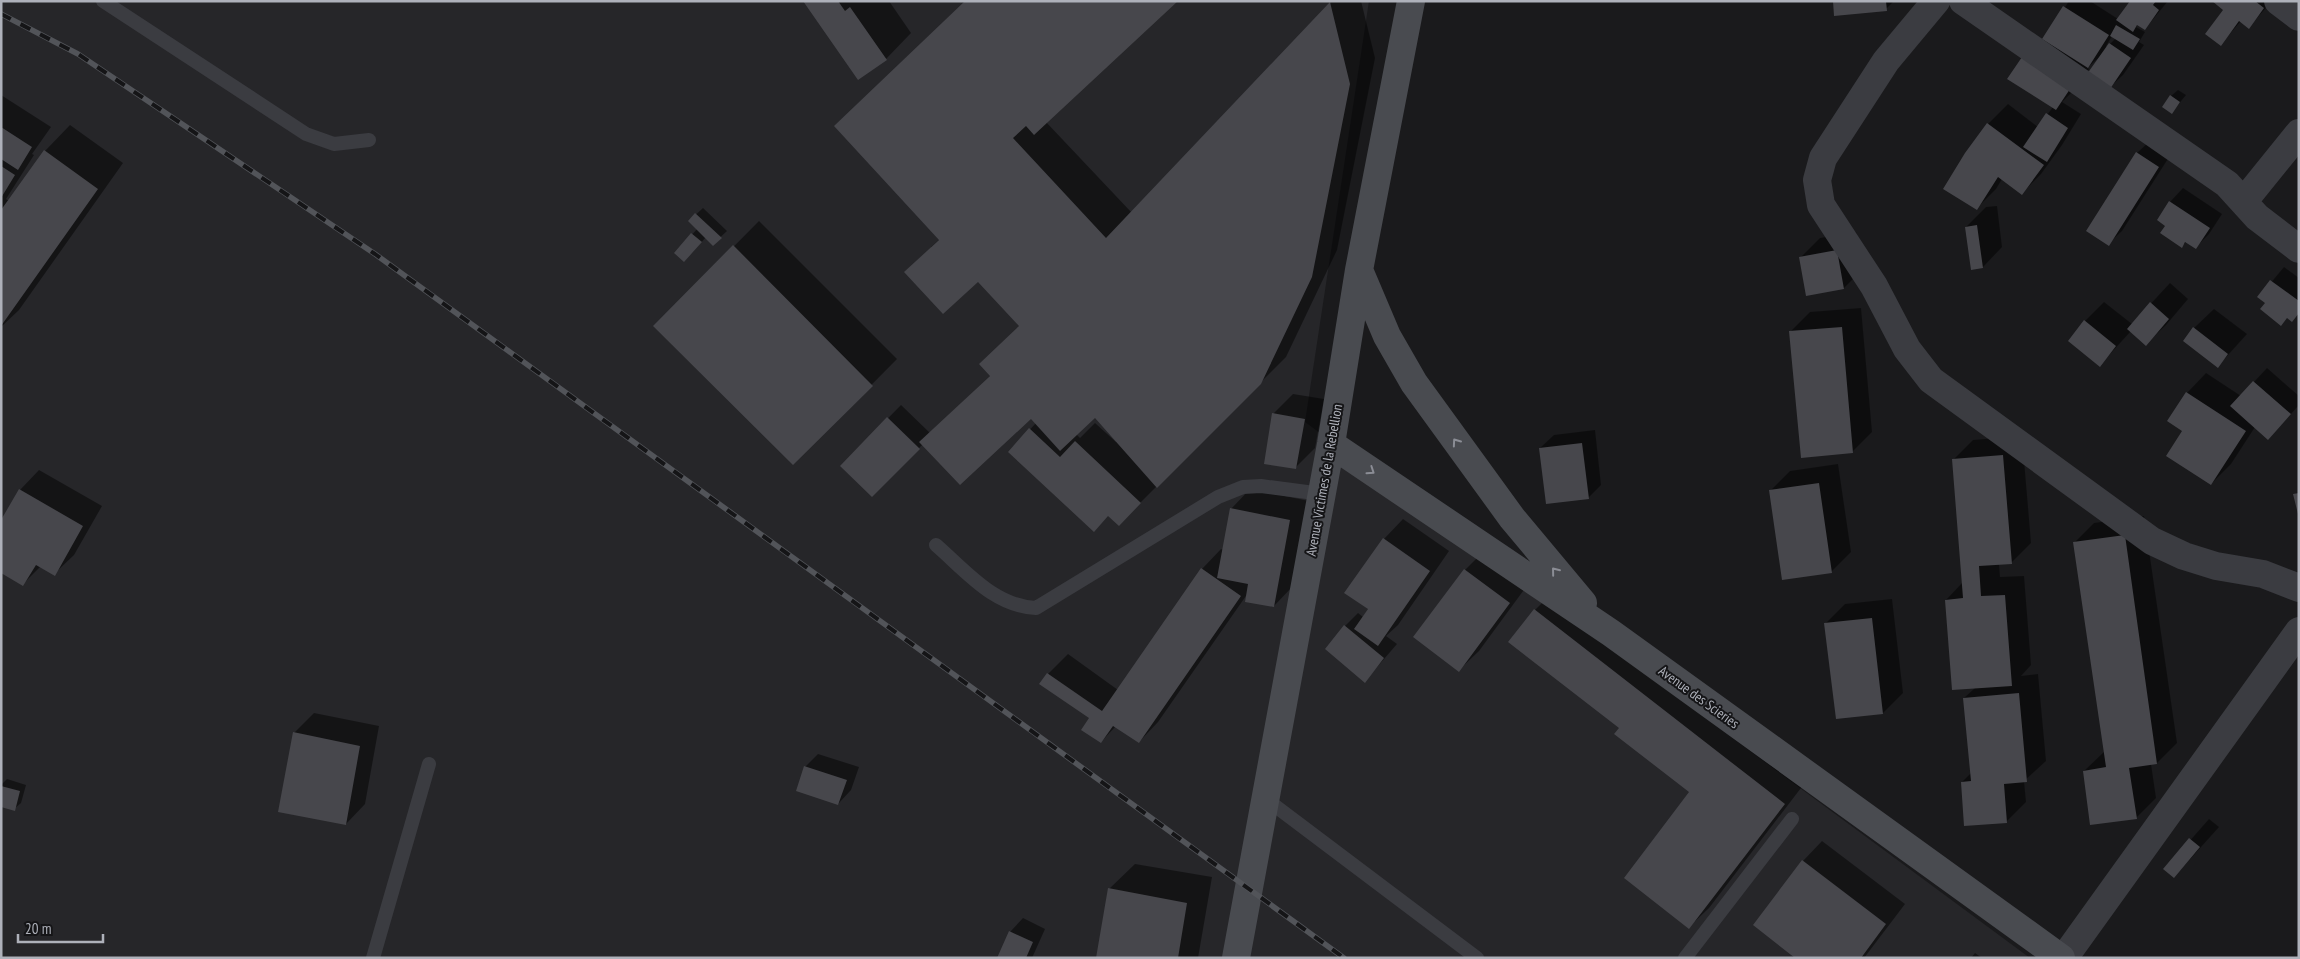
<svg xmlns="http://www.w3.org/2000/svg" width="2300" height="959" viewBox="0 0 2300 959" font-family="'PT Sans Narrow',sans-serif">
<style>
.built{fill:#262629}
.shadow{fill:#0007;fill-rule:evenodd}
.building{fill:#47474c}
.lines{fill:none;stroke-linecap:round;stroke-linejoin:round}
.lane{stroke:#3b3c41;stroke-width:14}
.street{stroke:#3b3c41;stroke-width:28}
.secondary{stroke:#494b50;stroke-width:28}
.rail-casing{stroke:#525459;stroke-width:5.5}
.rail{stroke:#151517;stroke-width:4;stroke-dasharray:11;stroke-linecap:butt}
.oneway{stroke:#8b8d95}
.labels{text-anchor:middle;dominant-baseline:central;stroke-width:4;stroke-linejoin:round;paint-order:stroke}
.street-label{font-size:14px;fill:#aeb1ba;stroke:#151517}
</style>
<rect width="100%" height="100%" fill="#1a1a1c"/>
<!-- built -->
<path class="built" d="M1,1H1369L1305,422L2030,958H1Z"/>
<!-- shadow -->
<path class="shadow" d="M805,1H889L911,33L886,59L858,78Z
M1332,1H1361L1375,58L1337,250L1286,357L1138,505L1109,515L1009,452L1036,423L1031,417L923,444L872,496L841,466L901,405L930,433L991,375L1020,325L978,280L931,247L940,239L835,126L1046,122L1132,213ZM1095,416L1117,441L1116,442L1095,423L1080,438L1076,434Z
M1834,1H1894L1886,9Z
M2069,1H2090L2118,19L2131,1H2168L2145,29L2138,24L2136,27L2145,32L2139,42L2144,45L2123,75L2109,88L2103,54L2087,68L2089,69L2075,89L2062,102L2081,114L2062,145L2041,174L2022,193L2002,179L1996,189L1977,208L1988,124L2008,104L2038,127L2053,107L2023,58L2044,39ZM2112,36L2116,38L2107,47L2106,46Z
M2214,1H2272L2249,27L2241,21L2221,44L2225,9Z
M2178,90L2186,95L2172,112L2171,96Z
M1,95L51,127L32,154L34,155L6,199L9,201L45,151L70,125L123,163L19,310L1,327Z
M2151,140L2171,154L2122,231L2108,244L2137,153Z
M2183,188L2222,214L2209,234L2196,247L2186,242L2182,246L2167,226L2158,219L2170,202Z
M1997,206L2002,247L1983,267L1972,268L1966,227L1986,207Z
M703,208L727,231L713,244L706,237L691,254L676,253L697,229L689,221Z
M759,221L897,359L793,464L655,326Z
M1856,232L1864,268L1844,288L1807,295L1800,258L1820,238Z
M2284,267L2299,278V313L2267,303L2259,297Z
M2170,283L2188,299L2166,325L2146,344L2131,331L2100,365L2085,321L2104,302L2132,324Z
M1861,308L1872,432L1852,452L1790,332L1810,312Z
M2214,309L2247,334L2218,366L2194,328Z
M2267,368L2299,396V405L2281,425L2255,427L2231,464L2211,484L2184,431L2187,393L2206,373L2241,396Z
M1293,394L1324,399L1315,448L1295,468L1274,413Z
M1595,430L1601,485L1588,498L1540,448L1554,435Z
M2022,436L2031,543L2011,563L1999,564L2000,577L2024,576L2031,665L2021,676L2038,674L2046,761L2024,781L2026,802L2006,822L1962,782L1971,773L1964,698L1975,688L1946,600L1963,582L1954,459L1973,440Z
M1838,464L1851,552L1831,572L1771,490L1790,471Z
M39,470L102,506L74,555L54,574L41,566L23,584L20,490Z
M1250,489L1309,501L1293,586L1274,606L1248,593L1158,722L1139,742L1116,726L1101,742L1091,718L1048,674L1068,654L1118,690L1202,569L1221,549L1223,550L1231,509Z
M2144,516L2177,743L2157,763L2151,764L2156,798L2136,818L2084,771L2105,751L2075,542L2094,523Z
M1403,519L1449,551L1398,625L1386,636L1397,644L1365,681L1345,626L1358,613L1363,617L1369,608L1384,539Z
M1485,550L1529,583L1479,651L1459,670L1415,637L1465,570Z
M1554,591L1804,784L1709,908L1689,927L1691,792L1620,728L1535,610Z
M1892,599L1903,693L1883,713L1837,718L1826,623L1845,604Z
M314,713L379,726L365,804L346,824L294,733Z
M818,754L859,767L851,790L838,804L805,767Z
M7,779L26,785L21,803L14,809L1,805V785Z
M2209,819L2219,827L2174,877L2165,869Z
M1822,841L1905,904L1864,958H1797L1803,861Z
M1135,864L1212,877L1198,958H1097L1109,889Z
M1023,918L1045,929L1032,958H998L1010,932Z
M1975,953L1982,958H1971Z"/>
<!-- building -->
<path class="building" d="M803,1H838L845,11L850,7L887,60L858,80Z
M965,1H1178L1034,135L1026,126L1013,138L1106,238L1330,2L1350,84L1312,277L1261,384L1157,488L1095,418L1060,451L1031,419L960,485L919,442L990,376L979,364L1019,326L978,282L943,314L904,272L939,240L834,126Z
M1833,1H1886L1887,11L1834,16Z
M2130,1H2156L2153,5L2159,10L2145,30L2137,25L2133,32L2116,20Z
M2212,1H2255L2264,8L2249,29L2239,21L2221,46L2205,34L2223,10Z
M2063,6L2109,35L2088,68L2042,39Z
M2116,25L2140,39L2133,50L2110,36Z
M2109,43L2131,58L2110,89L2087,74Z
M2022,57L2070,89L2056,110L2007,79Z
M2170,95L2180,102L2172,114L2162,107Z
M2046,113L2068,128L2047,162L2023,147Z
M1987,123L2044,165L2022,195L1998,177L1977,210L1943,189L1965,153Z
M1,127L32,147L18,170L1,159Z
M44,150L98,189L1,326V210Z
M2136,152L2159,167L2109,246L2086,231Z
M1,166L15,175L1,198Z
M2169,201L2210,228L2196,249L2185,242L2182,248L2160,233L2165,226L2157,220Z
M695,213L722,238L713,246L688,221Z
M1977,225L1983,268L1971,270L1965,227Z
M691,233L702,242L684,262L674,253Z
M733,245L873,386L793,465L653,326Z
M1837,250L1844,289L1806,296L1799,257Z
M2270,280L2299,301V313L2292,322L2287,318L2281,326L2260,309L2265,303L2257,297Z
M2150,302L2169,319L2146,346L2127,329Z
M2084,320L2116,346L2100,367L2068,341Z
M1842,327L1853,453L1801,458L1789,331Z
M2193,327L2228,354L2218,368L2183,341Z
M2253,381L2291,414L2268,440L2230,406Z
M2186,392L2246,431L2211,485L2166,456L2182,431L2167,421Z
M1272,413L1305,419L1296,469L1264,464Z
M887,417L920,449L872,497L840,466Z
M1029,428L1060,457L1075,441L1141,503L1119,526L1108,516L1094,532L1008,452Z
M1582,443L1589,499L1546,504L1539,448Z
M2003,455L2012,564L1979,566L1981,596L2005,595L2012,686L1952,690L1945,600L1963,598L1952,459Z
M1819,483L1832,573L1782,580L1769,490Z
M19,489L83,526L55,576L36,565L23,586L1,573V520Z
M2299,493V514H2298L2293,494Z
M1230,508L1290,520L1274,607L1245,602L1248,584L1217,578Z
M2125,535L2157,764L2129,768L2137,819L2090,825L2083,771L2106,767L2073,542Z
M1383,538L1430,571L1378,646L1354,629L1368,609L1344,593Z
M1201,568L1241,596L1139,743L1113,726L1101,743L1081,730L1089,718L1039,684L1047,673L1102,711Z
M1464,569L1510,603L1459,672L1413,637Z
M1534,609L1785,804L1689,929L1624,878L1689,792L1614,734L1619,728L1508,642Z
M1872,618L1883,714L1836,719L1824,623Z
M1344,625L1384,658L1365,683L1325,649Z
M2019,693L2027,782L2004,784L2007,823L1964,826L1961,782L1971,781L1963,698Z
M293,732L360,746L346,825L278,812Z
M804,766L847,780L838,805L796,791Z
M1,786L20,791L15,811L1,807Z
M2189,838L2200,847L2174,878L2163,869Z
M1802,860L1886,924L1861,958H1795L1753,925Z
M1108,888L1187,903L1178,958H1096Z
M1009,931L1033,942L1026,958H997Z"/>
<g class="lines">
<!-- lane -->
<path class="lane" d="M103,1L306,134L334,144L369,140
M936,545C967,572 994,606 1036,608L1218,497L1243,487L1261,486L1322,494
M1266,799L1477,958
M373,958L429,764
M1685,958L1792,819"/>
<!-- street -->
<path class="street" d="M1936,1L1886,61L1823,158L1817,180L1821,205L1874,286L1907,349L1931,380L2152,541L2184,556L2216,566L2263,574L2299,588
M1963,1L2227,184L2257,217L2299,249
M2278,1L2299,17
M2244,201L2299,133
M2064,958L2299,631"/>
<!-- secondary -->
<path class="secondary" d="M1359,270L1387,336L1414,383L1512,518L1583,603
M1331,444L1611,633L2061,958
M1236,958L1331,444L1359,270L1411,1"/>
<defs>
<path id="rail" d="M1,14L78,54L375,254L1344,958"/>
</defs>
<!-- rail casing -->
<use href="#rail" class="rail-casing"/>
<!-- rail -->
<use href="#rail" class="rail"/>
</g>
<!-- one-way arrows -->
<defs><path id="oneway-chevron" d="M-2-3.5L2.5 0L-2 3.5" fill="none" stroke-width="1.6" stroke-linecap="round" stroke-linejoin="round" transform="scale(1.25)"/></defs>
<g class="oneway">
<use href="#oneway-chevron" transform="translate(1456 442) rotate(-125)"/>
<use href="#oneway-chevron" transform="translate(1371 471) rotate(34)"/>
<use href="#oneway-chevron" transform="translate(1555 571) rotate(-129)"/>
</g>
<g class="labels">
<!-- street labels -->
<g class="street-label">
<text transform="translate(1324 480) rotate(-80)">Avenue Victimes de la Rebellion</text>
<text transform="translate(1699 697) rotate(36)">Avenue des Scieries</text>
</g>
</g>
<!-- border -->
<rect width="2300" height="959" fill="none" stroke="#aeb1ba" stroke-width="5"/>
<!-- scale -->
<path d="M18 934v8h85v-8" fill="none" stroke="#aeb1ba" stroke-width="2.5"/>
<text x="25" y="934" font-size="15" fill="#aeb1ba" stroke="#151517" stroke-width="4" paint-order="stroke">20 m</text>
</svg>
